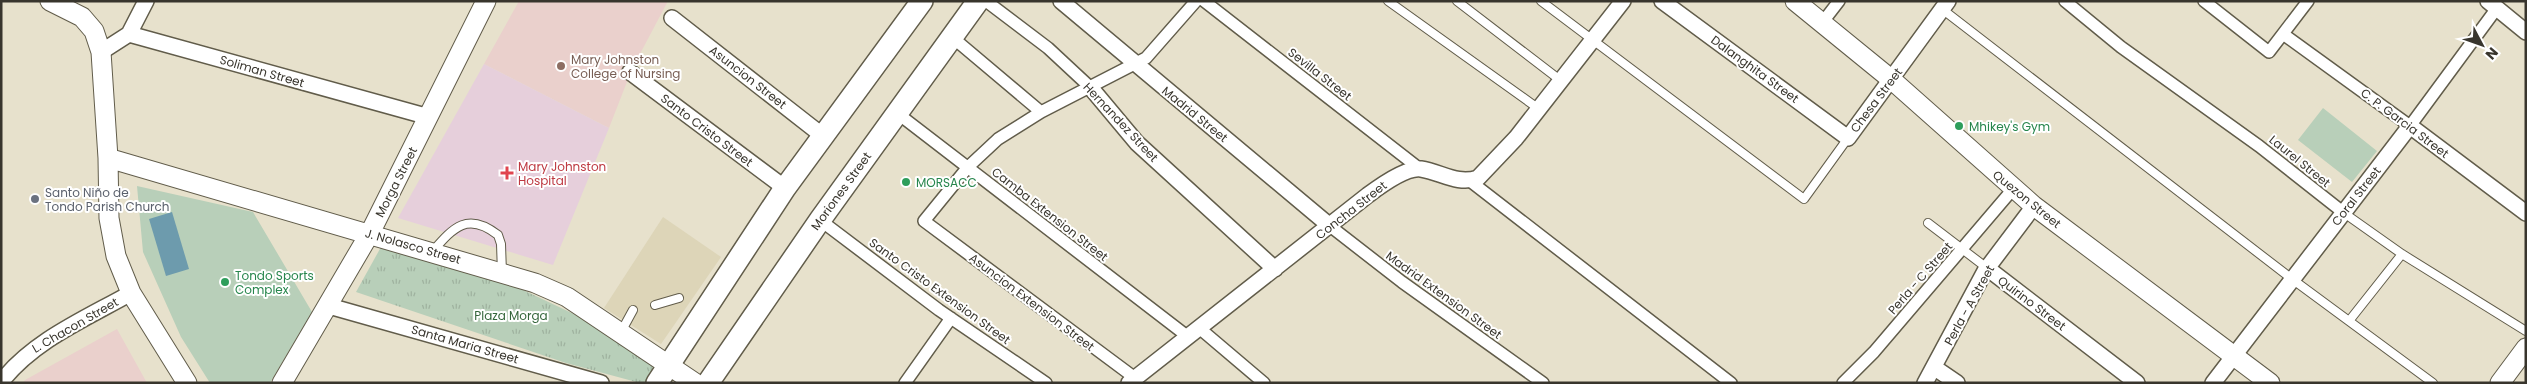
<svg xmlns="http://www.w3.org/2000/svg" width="2527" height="384" viewBox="0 0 2527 384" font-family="Poppins,sans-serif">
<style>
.built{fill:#ddd5b8}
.education{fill:#ead0cc}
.medical{fill:#e6cfdb}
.green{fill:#b8cfb9}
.park{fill:url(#park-tufts)}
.water{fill:#6d9bad}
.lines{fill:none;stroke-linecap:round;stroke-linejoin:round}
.service-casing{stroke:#615c4a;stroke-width:10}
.pedestrian-casing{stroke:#615c4a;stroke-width:14}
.minor-casing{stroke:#615c4a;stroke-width:18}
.tertiary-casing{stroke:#615c4a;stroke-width:21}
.secondary-casing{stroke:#615c4a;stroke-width:24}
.service{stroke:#fff;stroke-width:8}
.pedestrian{stroke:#fff;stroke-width:11}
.minor{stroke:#fff;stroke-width:15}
.tertiary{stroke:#fff;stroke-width:19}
.secondary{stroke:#fff;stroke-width:21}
.education-dot{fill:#8d6e63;stroke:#fff;stroke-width:2}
.leisure-dot{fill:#2e9e5b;stroke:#fff;stroke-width:2}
.health-dot{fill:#e0444e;stroke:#fff;stroke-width:2}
.worship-dot{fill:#6b7280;stroke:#fff;stroke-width:2}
.labels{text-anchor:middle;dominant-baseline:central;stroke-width:4;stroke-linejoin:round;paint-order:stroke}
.education-label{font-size:12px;fill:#785e54;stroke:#fff;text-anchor:start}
.street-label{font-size:12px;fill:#38352d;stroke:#fff}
.leisure-label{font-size:12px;fill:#27864d;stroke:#fff;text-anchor:start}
.health-label{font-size:12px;fill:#be3a42;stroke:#fff;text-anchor:start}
.worship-label{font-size:12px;fill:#5b616d;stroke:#fff;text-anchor:start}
.park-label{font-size:12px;fill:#34653a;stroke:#fff}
</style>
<defs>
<pattern id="park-tufts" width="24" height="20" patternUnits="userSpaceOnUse" patternTransform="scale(1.25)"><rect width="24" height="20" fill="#b8cfb9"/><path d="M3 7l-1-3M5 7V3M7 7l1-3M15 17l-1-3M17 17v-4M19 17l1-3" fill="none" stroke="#9fb29f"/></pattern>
</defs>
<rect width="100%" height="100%" fill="#e7e1cc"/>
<!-- built -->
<path class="built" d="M663,217L721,257L661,344L604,308Z"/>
<!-- education -->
<path class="education" d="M519,1H668L632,69L609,128L484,64Z
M117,329L147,383H23L25,380Z"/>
<!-- medical -->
<path class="medical" d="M484,64L609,128L553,265L398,218Z"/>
<!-- green -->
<path class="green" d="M2323,108L2377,151L2352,182L2298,140Z
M137,186L253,212L312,312L270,383H210L181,337L143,252Z"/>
<!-- park -->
<path class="park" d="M381,247L519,288L595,324L655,367L646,383H640L566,363L356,292Z"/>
<!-- water -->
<path class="water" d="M172,212L189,269L166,276L149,219Z"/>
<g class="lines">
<defs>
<path id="service" d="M1388,1L1539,109
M1457,1L1560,80
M1541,1L1804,199L1848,138
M1942,9L2292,279L2433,383
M2344,213L2402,254L2526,331
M1928,223L1987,268
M432,252C453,228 467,211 498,235L501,244L502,273
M655,305L679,298
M2349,321L2402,254
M621,332L633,310"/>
<path id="pedestrian" d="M986,1L1048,48L1091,88
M1204,1L1420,169
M2065,1L2121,47L2259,146L2344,213
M2204,1L2269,52L2308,1
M1822,23L1839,1
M2283,34L2410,126L2497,8
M952,37L1041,112
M897,113L1187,336
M1470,181L1731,383
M820,220L939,310L1046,383
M1330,226L1402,282L1543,383
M1198,327L1264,383
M1135,378L924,221L968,167L998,139L1041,112L1146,58L1196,1
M905,383L951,318
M1843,383L1874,352L2013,189"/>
<path id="minor" d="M1061,1L1330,226
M1662,1L1848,138L1948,1
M2488,1L2526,32
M672,18L823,136
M129,34L429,117
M101,52L129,34L146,1
M630,72L785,188
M1091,88L1137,143L1275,269
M1987,268L2137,383
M329,306L601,383
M1935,368L1957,383
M1,382C34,340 85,319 131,293
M1129,383L1368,195C1380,186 1406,167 1421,169C1441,172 1457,185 1478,178L1516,138L1623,1
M1925,383L1985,271L2034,206
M2213,383L2410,126L2526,213"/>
<path id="tertiary" d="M50,1L82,17L94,31L101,52L108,158L109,218L116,256L131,293L187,383
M1795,1L1892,80L2034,206L2270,383
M108,158L535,283L567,297L695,383
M282,383L370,233L486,1
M2500,383L2526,348"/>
<path id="secondary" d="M657,383L785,188L922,1
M708,383L820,220L978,1"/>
</defs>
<!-- service casing -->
<use href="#service" class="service-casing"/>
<!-- pedestrian casing -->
<use href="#pedestrian" class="pedestrian-casing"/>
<!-- minor casing -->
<use href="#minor" class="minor-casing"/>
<!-- tertiary casing -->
<use href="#tertiary" class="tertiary-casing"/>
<!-- secondary casing -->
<use href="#secondary" class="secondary-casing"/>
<!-- service -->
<use href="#service" class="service"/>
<!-- pedestrian -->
<use href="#pedestrian" class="pedestrian"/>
<!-- minor -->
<use href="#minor" class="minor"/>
<!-- tertiary -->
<use href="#tertiary" class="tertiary"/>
<!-- secondary -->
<use href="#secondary" class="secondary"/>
</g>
<!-- markers -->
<circle class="education-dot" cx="561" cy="66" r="5"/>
<g class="leisure-dot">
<circle cx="1959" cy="126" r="5"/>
<circle cx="906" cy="182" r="5"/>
<circle cx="225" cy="282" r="5"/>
</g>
<path class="health-dot" d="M504.5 165.5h5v5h5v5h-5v5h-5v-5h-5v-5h5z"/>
<circle class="worship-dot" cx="35" cy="199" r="5"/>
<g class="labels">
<!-- education labels -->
<g class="education-label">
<text x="571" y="59">Mary Johnston<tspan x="571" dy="14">College of Nursing</tspan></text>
</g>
<!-- street labels -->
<g class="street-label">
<text transform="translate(1755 69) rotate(36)">Dalanghita Street</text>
<text transform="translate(262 71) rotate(16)">Soliman Street</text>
<text transform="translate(1320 74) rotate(38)">Sevilla Street</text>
<text transform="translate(748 77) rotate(38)">Asuncion Street</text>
<text transform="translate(1876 100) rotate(-53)">Chesa Street</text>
<text transform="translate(1195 114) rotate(39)">Madrid Street</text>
<text transform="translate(1121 122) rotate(47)">Hernandez Street</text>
<text transform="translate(2405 123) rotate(37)">C. P. Garcia Street</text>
<text transform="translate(707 130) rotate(37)">Santo Cristo Street</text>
<text transform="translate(2300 161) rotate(39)">Laurel Street</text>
<text transform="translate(396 182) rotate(-63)">Morga Street</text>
<text transform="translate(841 191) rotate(-54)">Moriones Street</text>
<text transform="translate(2356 196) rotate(-52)">Coral Street</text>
<text transform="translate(2027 199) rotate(39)">Quezon Street</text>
<text transform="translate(1351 210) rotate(-38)">Concha Street</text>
<text transform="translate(1050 214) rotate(38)">Camba Extension Street</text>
<text transform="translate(413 246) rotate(16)">J. Nolasco Street</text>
<text transform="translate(1920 278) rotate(-49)">Perla - C Street</text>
<text transform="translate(940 291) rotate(36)">Santo Cristo Extension Street</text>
<text transform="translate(1444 295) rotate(36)">Madrid Extension Street</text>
<text transform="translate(1032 302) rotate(37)">Asuncion Extension Street</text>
<text transform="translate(2032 303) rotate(37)">Quirino Street</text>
<text transform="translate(1969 305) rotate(-61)">Perla - A Street</text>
<text transform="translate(75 325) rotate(-30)">L. Chacon Street</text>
<text transform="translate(465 344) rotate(16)">Santa Maria Street</text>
</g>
<!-- leisure labels -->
<g class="leisure-label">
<text x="1969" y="126">Mhikey's Gym</text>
<text x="916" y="182">MORSACC</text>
<text x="235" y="275">Tondo Sports<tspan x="235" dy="14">Complex</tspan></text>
</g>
<!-- health labels -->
<g class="health-label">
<text x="518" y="166">Mary Johnston<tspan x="518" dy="14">Hospital</tspan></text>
</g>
<!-- worship labels -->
<g class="worship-label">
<text x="45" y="192">Santo Niño de<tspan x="45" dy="14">Tondo Parish Church</tspan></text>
</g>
<!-- park labels -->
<g class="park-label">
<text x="511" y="315">Plaza Morga</text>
</g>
</g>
<!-- border -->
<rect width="2527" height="384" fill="none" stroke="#38352d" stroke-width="5"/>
<!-- north arrow -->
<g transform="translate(2482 45) rotate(131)" stroke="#ffffff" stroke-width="4" paint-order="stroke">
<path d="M0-4L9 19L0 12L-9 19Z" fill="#38352d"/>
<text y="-8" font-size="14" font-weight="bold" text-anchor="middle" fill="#38352d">N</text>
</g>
</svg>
